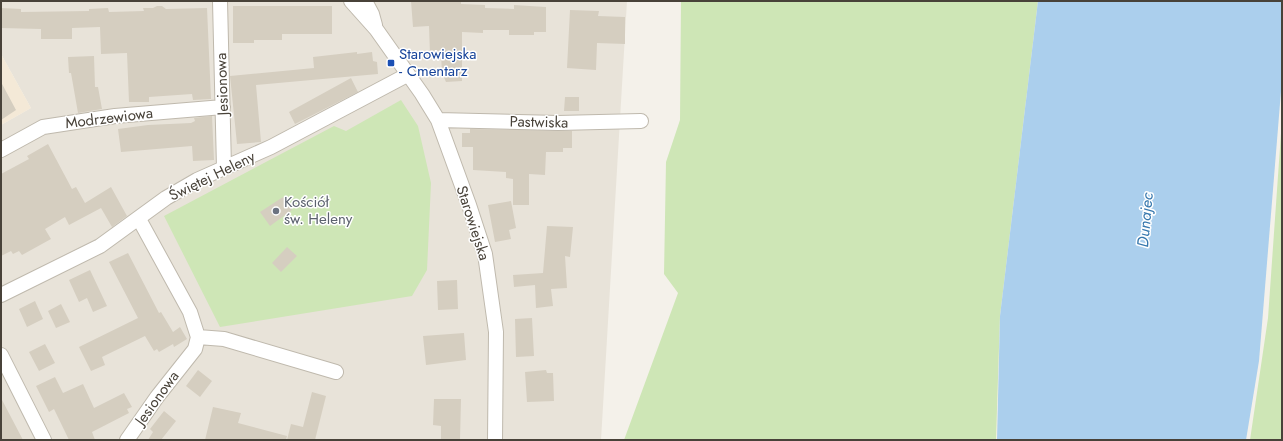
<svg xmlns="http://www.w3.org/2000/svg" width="1283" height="441" viewBox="0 0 1283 441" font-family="Jost,sans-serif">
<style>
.residential{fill:#e8e3d9}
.commercial{fill:#f4e9d7}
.green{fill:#cee6b6}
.water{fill:#abcfed}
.building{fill:#d5cec0}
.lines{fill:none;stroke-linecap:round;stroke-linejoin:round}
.street-casing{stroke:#bfb9ad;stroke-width:16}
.street{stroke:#fff;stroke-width:14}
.transit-dot{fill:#1a4fb4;stroke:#fff;stroke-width:1.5}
.worship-dot{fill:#6b7280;stroke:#fff;stroke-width:1.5}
.labels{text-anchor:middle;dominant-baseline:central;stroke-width:3;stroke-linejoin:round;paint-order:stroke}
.transit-label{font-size:15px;fill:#164399;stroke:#fff;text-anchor:start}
.street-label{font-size:15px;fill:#484239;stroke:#fff}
.worship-label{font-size:15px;fill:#5b616d;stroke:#fff;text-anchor:start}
.water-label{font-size:16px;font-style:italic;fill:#3778ae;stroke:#fff}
</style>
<rect width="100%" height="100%" fill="#f4f1ea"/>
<!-- residential -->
<path class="residential" d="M1,1H627L601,440H1V125L31,108L1,54Z"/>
<!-- commercial -->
<path class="commercial" d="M1,54L31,108L1,125Z"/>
<!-- green -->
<path class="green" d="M681,1H1038L1000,316L996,440H624L678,293L664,274L666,162L680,120Z
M401,100L418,126L431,183L427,270L412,296L220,327L164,216L334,126L346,131Z
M1282,119V440H1250L1268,318Z"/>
<!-- water -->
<path class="water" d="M1038,1H1282V79L1259,361L1246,440H997L1000,316Z"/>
<!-- building -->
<path class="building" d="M411,1H461V4L485,5V8L514,9V5L546,7V32H534V35H509V30H483V33L462,32V81L446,82L442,73L441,54H430L429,26L413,27Z
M157,6H162L166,9L207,8L211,99L193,100L192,94L149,97V102H129L127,53L101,54L100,27L72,28V39H41V29L1,28V8L21,9V12L89,11V9L108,8L109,12L144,11L143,8H153Z
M233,6H332V34H282V40H254V43H233Z
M570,10L599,11L598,16L625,17V44L597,43L596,70L567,68Z
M357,52V54L372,52L373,61L377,62L378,74L256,85L261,142L237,144L230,76L314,68L313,57Z
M94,56L95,87H98L102,109L78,113L71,73H69L68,57Z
M351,78L358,92L295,124L289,112Z
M1,82L16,110L1,120Z
M565,97H579V111H564Z
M212,116L214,160L193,161L192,146L121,152L118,129L148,125L191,123L195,121L194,118Z
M470,129L572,131V148H563V152H546L545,175L529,174V205H513V179L506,178V172L473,170V147H462V133H470Z
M48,144L72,189L76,187L85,203L111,187L127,216L112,227L101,208L69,225L65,217L45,229L51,239L22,255L19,251L13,254L11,251L1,256V174L29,159L27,156Z
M283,197L292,210L270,226L260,212Z
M511,201L516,228L509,230L511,239L495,242L488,205Z
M547,226L573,227L570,257L565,256L567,288L551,289L553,306L536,308L535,285L514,287L513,275L543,273Z
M287,247L297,256L281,272L272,263Z
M128,253L159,313L161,312L173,332L180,327L187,339L174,347L173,344L159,352L157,349L154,351L145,336L102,357L105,365L91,371L79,347L138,318L109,262Z
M90,270L107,306L93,312L87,298L79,302L69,280Z
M457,280L458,309L438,310L437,281Z
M35,301L43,319L27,327L19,309Z
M61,304L70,322L56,328L48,311Z
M532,318L534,356L516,357L515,319Z
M464,333L466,360L426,365L423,336Z
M45,344L55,363L39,371L29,352Z
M198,370L212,381L200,397L186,386Z
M546,370L547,373H553L554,401L527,402L525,372Z
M55,377L63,393L83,384L94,408L124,393L132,407L127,409L129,413L92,432L95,440H69L54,409L49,412L36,386Z
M312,392L326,396L315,440H287L291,424L303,427Z
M1,398L23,440H1Z
M434,399H461L460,440H441V426L433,425Z
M213,407L241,413L238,423L287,436L286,440H205Z
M164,411L176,421L161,440H148L153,432L150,429Z"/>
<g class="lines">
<defs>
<path id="street" d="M220,1L224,168
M351,1L376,29L422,94L438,120L469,205L485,254L496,332L495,440
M365,1L372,14L375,25
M438,120L558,123L641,121
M1,150L43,127L115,116L223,107
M1,295L100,246L166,198L197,180L271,147L407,75
M198,337L224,339L336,372
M1,355L44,440
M127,440L157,397L195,349L198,337L190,312L139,219"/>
</defs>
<!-- street casing -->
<use href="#street" class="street-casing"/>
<!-- street -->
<use href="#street" class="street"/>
</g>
<!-- markers -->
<rect class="transit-dot" x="387" y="59" width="8" height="8" rx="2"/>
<circle class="worship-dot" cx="276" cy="211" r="4"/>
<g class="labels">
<!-- transit labels -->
<g class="transit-label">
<text x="399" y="54">Starowiejska<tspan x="399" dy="17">- Cmentarz</tspan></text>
</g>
<!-- street labels -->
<g class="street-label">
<text transform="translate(222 84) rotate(-92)">Jesionowa</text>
<text transform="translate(109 118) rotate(-7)">Modrzewiowa</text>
<text transform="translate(539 122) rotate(1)">Pastwiska</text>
<text transform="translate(212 176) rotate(-26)">Świętej Heleny</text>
<text transform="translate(473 223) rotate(72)">Starowiejska</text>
<text transform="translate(157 398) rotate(-54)">Jesionowa</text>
</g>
<!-- worship labels -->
<g class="worship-label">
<text x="284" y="202">Kościół<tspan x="284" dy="17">św. Heleny</tspan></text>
</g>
<!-- water labels -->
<g class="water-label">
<text transform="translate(1145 220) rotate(-85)">Dunajec</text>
</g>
</g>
<!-- border -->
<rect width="1283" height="441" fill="none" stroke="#484239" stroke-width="4"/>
</svg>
